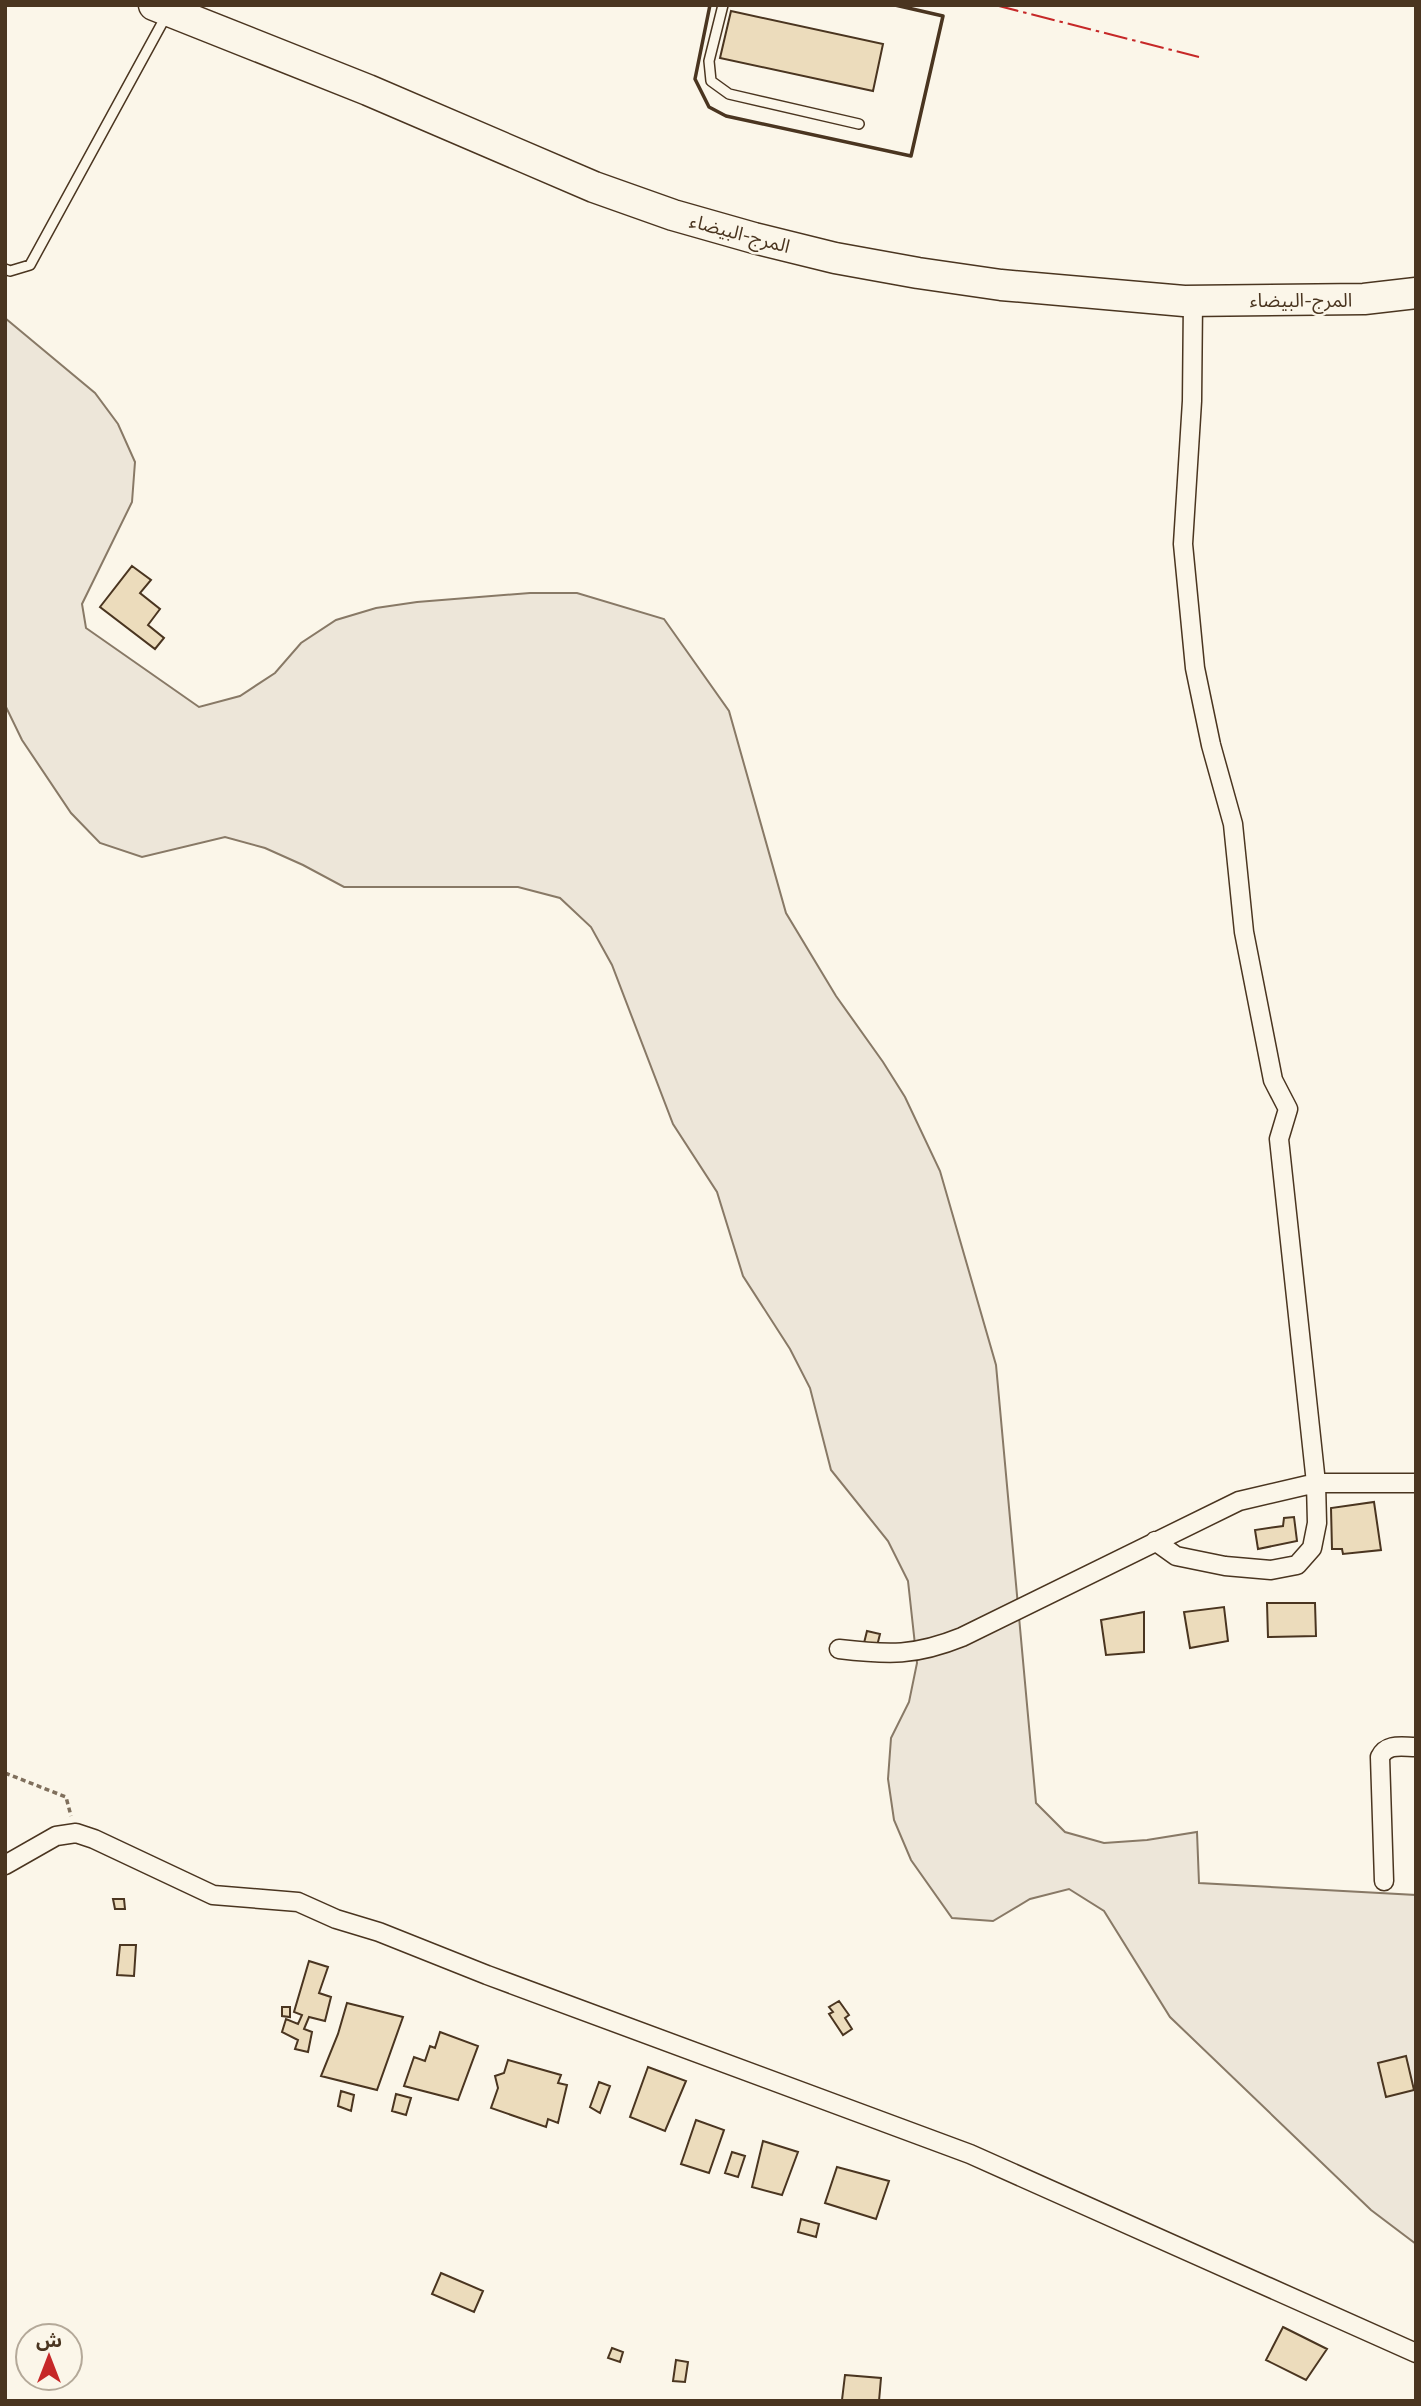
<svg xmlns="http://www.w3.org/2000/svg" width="1421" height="2406" viewBox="0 0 1421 2406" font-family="Mulish,'Noto Sans Arabic',sans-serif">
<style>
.green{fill:#ede6d9;stroke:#887966;stroke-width:2}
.building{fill:#ecdcbc;stroke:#4a3520;stroke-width:2}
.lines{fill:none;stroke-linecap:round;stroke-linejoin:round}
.service-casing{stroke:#4a3520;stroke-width:12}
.minor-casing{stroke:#4a3520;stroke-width:21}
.trunk-casing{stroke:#4a3520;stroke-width:33}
.path{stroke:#7f6f5c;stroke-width:3.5;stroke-dasharray:5 3.5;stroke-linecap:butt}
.service{stroke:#fbf6e9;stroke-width:9}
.minor{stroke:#fbf6e9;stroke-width:18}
.trunk{stroke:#fbf6e9;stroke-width:30}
.wall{stroke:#4a3520;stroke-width:3.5}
.power{stroke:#c62828;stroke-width:2;stroke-dasharray:24 5 3.5 5;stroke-linecap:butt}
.labels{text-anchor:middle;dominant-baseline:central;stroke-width:5;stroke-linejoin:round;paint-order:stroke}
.street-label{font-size:19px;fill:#4a3520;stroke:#fbf6e9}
</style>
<rect width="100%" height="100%" fill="#fbf6e9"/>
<!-- green -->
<path class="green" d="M5,318L95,393L118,424L135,462L132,502L82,604L86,628L199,707L240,696L275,673L301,643L336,620L376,608L417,602L530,593H577L664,619L729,711L786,913L836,996L883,1062L905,1097L940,1171L996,1365L1036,1803L1065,1832L1104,1843L1147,1840L1197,1832L1199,1883L1416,1895V2244L1371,2210L1170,2017L1104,1911L1069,1889L1030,1899L993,1921L952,1918L911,1860L894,1820L888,1779L891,1738L909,1702L917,1663L908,1581L888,1541L831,1470L810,1388L790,1349L743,1276L717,1192L673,1124L612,965L591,927L560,898L518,887H344L303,865L265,848L225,837L142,857L100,843L71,813L22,740L5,705Z"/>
<!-- building -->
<path class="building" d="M731,11L883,44L873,91L720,58Z
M132,566L151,580L140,593L160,609L148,625L164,638L155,649L100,607Z
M1374,1502L1381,1550L1343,1554L1342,1549H1332L1331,1508Z
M1294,1517L1297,1541L1258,1549L1255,1530L1283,1526L1284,1518Z
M1267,1603H1315L1316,1636L1268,1637Z
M1224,1607L1228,1641L1190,1648L1184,1612Z
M1144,1612V1652L1106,1655L1101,1620Z
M867,1631L880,1634L877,1646L864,1643Z
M113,1899H124L125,1909H115Z
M120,1945H136L134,1976L117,1975Z
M309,1961L328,1967L319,1993L331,1997L325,2021L309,2017L304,2029L312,2032L308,2052L295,2049L298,2040L282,2032L286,2019L298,2024L302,2015L294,2012Z
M839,2001L849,2015L845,2018L852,2029L843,2035L829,2014L833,2012L829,2007Z
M347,2003L403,2017L377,2090L321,2076L338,2034Z
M282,2007H290V2017L282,2016Z
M440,2032L478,2046L458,2100L404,2086L414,2057L425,2061L430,2046L435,2048Z
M1406,2056L1414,2090L1386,2097L1378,2063Z
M508,2060L561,2075L558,2083L567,2085L558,2123L548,2119L546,2127L491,2108L498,2088L495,2076L504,2073Z
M648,2067L686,2081L665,2131L630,2117Z
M599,2082L610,2086L600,2113L590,2107Z
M341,2091L354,2095L351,2111L338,2106Z
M396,2094L411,2098L406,2115L392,2111Z
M696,2120L724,2130L709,2173L681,2164Z
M763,2141L798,2152L782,2195L752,2187Z
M732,2152L745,2156L738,2177L725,2173Z
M837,2167L889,2181L876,2219L825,2203Z
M801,2219L819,2224L816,2237L798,2232Z
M441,2273L483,2291L474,2312L432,2294Z
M1283,2327L1327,2349L1306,2380L1266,2360Z
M612,2348L623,2352L620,2362L608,2358Z
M676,2360L688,2362L685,2382L673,2381Z
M845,2375L881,2378L879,2401L842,2400Z"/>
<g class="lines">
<defs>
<path id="service" d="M723,5L709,61L711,81L729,94L859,124
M5,269L10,271L30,265L166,16"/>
<path id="minor" d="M1155,1541L1176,1556L1225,1566L1271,1570L1297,1565L1312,1548L1317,1523L1316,1483L1279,1139L1288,1109L1273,1080L1244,932L1233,824L1211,745L1195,668L1183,544L1192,401L1193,301
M839,1649C889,1655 915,1656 962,1637L1239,1501L1316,1483H1416
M5,1865L56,1836L76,1833L94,1839L213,1895L298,1902L336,1919L379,1932L487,1975L970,2154L1416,2353
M1384,1881L1380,1757C1387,1743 1402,1747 1416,1747"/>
<path id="trunk" d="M154,5L368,90L594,187L673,215L754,238L835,258L918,273L1001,285L1184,301L1364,299L1416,293"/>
</defs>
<!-- service casing -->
<use href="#service" class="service-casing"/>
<!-- minor casing -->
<use href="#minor" class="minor-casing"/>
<!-- trunk casing -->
<use href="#trunk" class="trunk-casing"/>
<!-- path -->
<path class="path" d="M5,1773L66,1797L71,1816"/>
<!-- service -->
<use href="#service" class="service"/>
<!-- minor -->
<use href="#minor" class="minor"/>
<!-- trunk -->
<use href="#trunk" class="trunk"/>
<!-- wall -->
<path class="wall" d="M710,5L695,79L709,107L726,116L911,156L943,16L895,5"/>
<!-- power -->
<path class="power" d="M995,5L1199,57"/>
</g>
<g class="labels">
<!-- street labels -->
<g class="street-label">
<text transform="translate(740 233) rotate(15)">المرج-البيضاء</text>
<text x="1301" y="300">المرج-البيضاء</text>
</g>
</g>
<!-- border -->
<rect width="1421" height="2406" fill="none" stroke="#4a3520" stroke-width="14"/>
<!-- north arrow -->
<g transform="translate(49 2357)"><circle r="33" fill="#fbf6e9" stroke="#b4a999" stroke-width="2"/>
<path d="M0-5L12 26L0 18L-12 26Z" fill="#c62828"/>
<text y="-10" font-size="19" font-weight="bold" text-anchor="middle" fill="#4a3520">ش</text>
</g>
</svg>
